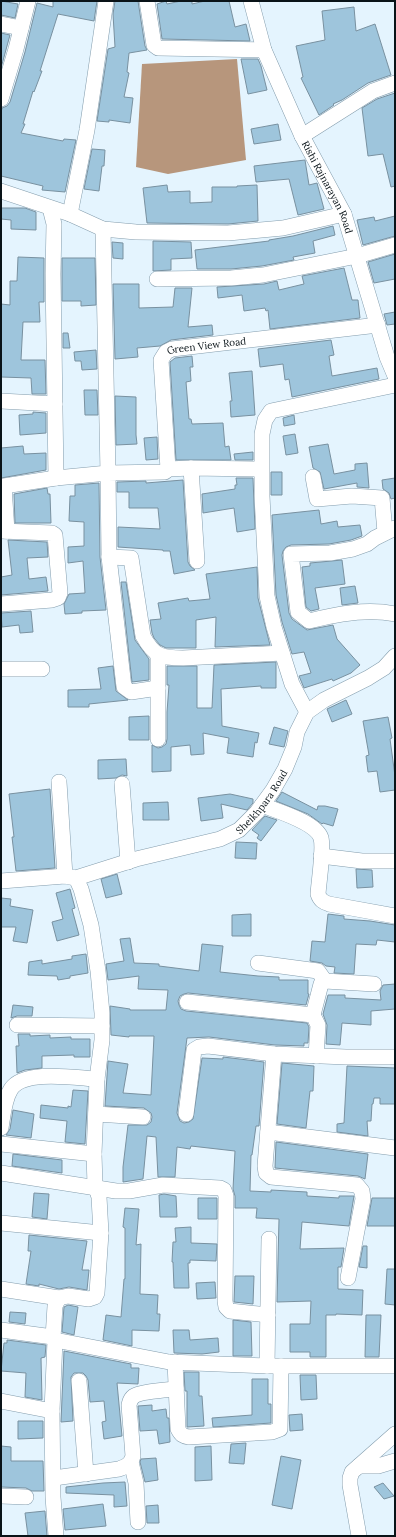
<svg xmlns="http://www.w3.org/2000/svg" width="396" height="1537" viewBox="0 0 396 1537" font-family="Lora,serif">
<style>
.water{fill:#b7967c}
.building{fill:#9ec5dc;stroke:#7991a0}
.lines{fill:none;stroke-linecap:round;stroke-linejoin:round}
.minor-casing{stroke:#849dad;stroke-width:16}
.minor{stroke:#fff;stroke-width:15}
.labels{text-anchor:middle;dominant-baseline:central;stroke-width:3;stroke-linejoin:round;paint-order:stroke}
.street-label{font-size:10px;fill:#091318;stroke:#e4f4fe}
</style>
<rect width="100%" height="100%" fill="#e4f4fe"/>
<!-- water -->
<path class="water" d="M237,59L246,160L168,174L136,167L142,64Z"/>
<!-- building -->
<path class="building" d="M1,1L18,4L15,18L1,15Z
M53,1H97L94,21L58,14L40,71H42L34,92L33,91L23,124H25L21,133L63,141L64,139L76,140L65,192L42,190L43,186L1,176V112L2,108L7,106L10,102L25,52L37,3L53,7Z
M115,1H138L145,46L147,50L129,53L127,72L129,73L124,97L133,98L130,123L109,120V122L97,121L108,49L115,47L113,14Z
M166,1L167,4L181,1H192V4L205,1H229L235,27L246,24L250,41L162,39L157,4Z
M354,7L356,31L375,24L391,75L368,83L342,100L333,104L334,105L319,115L301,78L303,77L296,46L325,40L322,11Z
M1,33L10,35L1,68Z
M241,59H258L261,66L267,90L248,94Z
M395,93V186L391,187L383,154L368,156L362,108L377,99Z
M278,124L281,140L254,144L251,129Z
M92,149L105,150L104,166H102L99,191L84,189Z
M305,160L309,185L317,183L324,209L298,215L289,179L256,182L254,166Z
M167,185L168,192L190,191V203L212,202V187H237V186L257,185L258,221L228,224L147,223L143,188Z
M1,208H25L36,212V230L11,229V220L1,219Z
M395,216V236L363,245L357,220L374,217L375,221Z
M333,226L335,235L313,241L315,253L293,257L294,260L262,266L231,269H197L195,250L269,241V240L293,236Z
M153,241L191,242L192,258L171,259V270L153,271Z
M112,242L123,243V259L113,258Z
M395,254V279L374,283L368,262Z
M18,257L44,258V302H39L40,322H23L21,360H45L46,394H32L31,378L1,377V304L10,305V281H17Z
M62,258H95L96,305L81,306V301H62Z
M344,268L352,300H358L360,318L270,329L268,310L266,311L265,308L244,311L242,295L218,298L217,287L264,284L277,281L279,290L304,284L302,276Z
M113,284H139V308L173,307L175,288H192L188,327L212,325L213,335L171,340L160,346L137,348L138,357L115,359Z
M395,312V324L387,325L384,314Z
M63,333H68L70,348H63Z
M331,340L334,355L329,356L332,376L377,368L379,379L292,397L289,379L285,380L283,364L260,367L258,349Z
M96,350L97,369L82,370L81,361H75L74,352Z
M192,356L193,367H190L191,381L186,382L189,419H191L192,424L223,423L225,447L229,446L231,460H176L170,362L175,358Z
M252,371L255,415L231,417L230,401H232L229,373Z
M84,390H97L98,415H85Z
M115,396L136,397V435L137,444L116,445Z
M33,412L46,413V433L20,435L19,415L33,414Z
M294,415L295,424L284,426L283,418Z
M295,434L298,453L286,455L283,436Z
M157,437L158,459L146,460L144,438Z
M328,444L334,474L355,470V464L367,463L369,488L357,487V483L324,489L320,472L313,468L309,447Z
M23,446L24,454L46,453V470L1,478V448Z
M253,452V460H235L234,454Z
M271,472H282V495H271Z
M236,478H253L255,529L237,532L234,508L203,513L202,494L235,489V485H237Z
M395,478V498L391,499L389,493L383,489L382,480Z
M183,480L188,562L190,566L195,570L174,574L170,551H163V550L118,547V527L160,529L158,508H129V492H117V482L146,481V483Z
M99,483L100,557L106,610L82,611V613L65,614L64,604L69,594L85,593L83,561L68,563V547L84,546V522L69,521L70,496H75V485Z
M47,488L48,494H50L51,523H15L14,494Z
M319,510L321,524L337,521L338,527L360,525L362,536L351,540L329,544L291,545L286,547L283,551L282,555L289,613L292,619L307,630L333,625L337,639L360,665L351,673L333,681L332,679L304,688L299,676L311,673L304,652L292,654L282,622L276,595L272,515Z
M8,540L47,542L48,557L27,558L29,579L46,577L48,591L1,595V577L12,575Z
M342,560L345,584L315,588L319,609L311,611L306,607L302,567L310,566V563Z
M257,567L258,598L270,645L215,647L216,617L196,620V648H166L160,645L154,638L152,633L150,620L161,619L158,603L188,598L189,601L210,599L206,574Z
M121,582H126L135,640L149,659V680L132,682Z
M355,586L358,603L342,605L340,588Z
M31,611L33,632L20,633L19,625L2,627L1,613Z
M276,662V688H261V686L221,689L222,726L259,733L257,743L255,742L253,757L227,753L229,738L203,733L204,754L191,755L190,745L171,747V771L152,772V745L158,748L162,747L166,744L167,739V712L169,685H167V666H197V708H212L214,665Z
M113,666L116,691L128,700L89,704V707H68V690L101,689L98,668Z
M346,700L352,714L332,722L327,709Z
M149,716V740H129V717Z
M388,717L392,738L390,739L395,776V790L380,792L377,771L368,772L366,756L369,755L363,721Z
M274,727L288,731L284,747L269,744Z
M126,759L127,776L122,775L116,778L98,779V760Z
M50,789L55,868L16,871L12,837H14L9,794Z
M282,792L317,810L318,806H325L338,809L333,826L323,823L322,824L308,814L276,801Z
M230,794L253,799V803L247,810L221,804L223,818L201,821L198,798Z
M168,802L169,820H143V803Z
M265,816L277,820L261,841L257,838L259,835L252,830Z
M236,842L257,843L256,859L235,858Z
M356,869L372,870L373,887L357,888Z
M117,874L122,894L106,898L101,879Z
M70,889L75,908L72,909L79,935L57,941L52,922L63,919L56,893Z
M1,898L11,899L10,906L33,910L27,943L13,941L16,927H1Z
M251,914V936H232V915Z
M328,914L344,916V919L370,921L395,925V942L377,940L376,945L356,944L354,974L334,973L335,967L326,966L322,963L310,961L312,941L325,942Z
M130,938L134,963L159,964V966L199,971L202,944L223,946L220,972L258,976L279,977V980H308V994H309L306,1005L188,993L184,994L180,996L178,1001L179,1005L181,1009L186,1011L307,1023L309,1027L308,1043H304V1046L275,1045L209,1037L187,1038L177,1113L180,1121L184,1123L189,1122L193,1119L202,1058L223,1059V1057L264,1062L259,1126H256L252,1155H251L250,1191L271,1192V1190L307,1192V1196L339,1198V1196H354L349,1226L302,1222L300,1249L344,1248L341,1267H338V1289L363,1290L362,1315L336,1314V1315H326V1357H310V1352H290V1324H310L311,1301L277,1302L279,1219L256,1218L257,1208H235V1196L233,1189L235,1151L191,1146L190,1149L177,1147L175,1177H158L156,1137L147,1136L143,1179L123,1182V1167L128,1125H147L151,1122L152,1117L151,1113L144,1108L105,1106L108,1061L128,1064L123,1093L151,1095L154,1036H129V1037L111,1035L110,1006L130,1009V1010H166L168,990L138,989L139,976L108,980L106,964L124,961L120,939Z
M86,954L88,973L70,976V978L58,980L57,976L28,975L29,962L42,960V964L72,959V956Z
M395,984V1009L371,1011V1025L342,1023L340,1045L326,1044L327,1025L323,1014L328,995H345V998L381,1000L380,991L383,985Z
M13,1005L33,1007L32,1016H17L11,1018Z
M18,1034H30V1036L50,1035V1038L71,1037V1039H90V1057H74V1055L42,1056V1068L25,1070L17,1073L16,1046H19Z
M282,1063L314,1066L313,1091H310L306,1128L277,1124Z
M347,1066L395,1068V1104H380V1098H374L373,1104H372L371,1121H367L368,1136L337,1132V1124L344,1123Z
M73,1090L88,1091L85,1144L65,1142L67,1121L40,1118L41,1105L68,1108V1106L71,1107Z
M13,1110L34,1114L31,1138L6,1135L10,1129Z
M276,1142L368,1154L365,1179L358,1176L275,1168Z
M13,1154L62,1160V1173L12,1166Z
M34,1193L49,1194L47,1219L32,1217Z
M164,1194L176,1196L177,1217H160L159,1195Z
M198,1198H217V1219H198Z
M372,1198H395V1226H367Z
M125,1208L139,1209L136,1245L141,1244L140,1294L158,1295L157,1314H160L159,1331L132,1330V1346L103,1340L106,1315L121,1317L124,1279H125V1228L123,1227Z
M191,1227V1243L217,1244L216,1261L190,1260V1263H188L189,1288H174L173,1262H172L173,1242H176L175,1228Z
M29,1235L87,1241L82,1270H89L87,1290L69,1287L59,1289L39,1284V1286L26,1284L31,1251H28Z
M363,1246H367V1268L359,1267Z
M387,1269H395V1305L385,1304Z
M235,1276H254L253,1304L234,1302Z
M215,1282L216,1298L197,1299L196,1283Z
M68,1305L78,1307L74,1335L62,1332L64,1307Z
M10,1312L26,1313L25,1324L9,1322Z
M366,1315H381L379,1357H365Z
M233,1320L251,1322L252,1356H233Z
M173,1330H189L190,1340L218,1338L219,1352L202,1354L174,1353Z
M7,1340L46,1345L45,1357L41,1358L42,1400L25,1397L26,1373L1,1371L4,1343H7Z
M64,1351L131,1364V1368H139L138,1384L117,1383L122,1436L104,1439L102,1422L106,1421L104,1401L90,1402L88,1380L86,1376L83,1373H74L71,1377L73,1421L61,1422Z
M184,1372H199V1396H202L204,1426L187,1427V1391H185Z
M300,1375H316L317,1399L301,1400Z
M252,1379H268V1404H271V1423L213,1427L212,1418L252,1415Z
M152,1405V1411L166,1409L167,1418H169L170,1442L159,1444L157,1430L140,1431L138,1406Z
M302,1414L303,1430L290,1431L289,1415Z
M18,1421H43V1438L18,1439Z
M246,1443L244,1464L229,1463L231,1444Z
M1,1446L11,1447V1461H43L44,1491H32L26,1488L1,1487Z
M211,1446L212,1480L195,1481V1447Z
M281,1456L301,1460L292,1509L272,1505Z
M156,1458L158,1480L145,1482L140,1462L141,1459Z
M125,1482L127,1506L114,1507V1495L66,1493V1487L103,1483Z
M383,1483L394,1496L384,1499L374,1487Z
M103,1504L106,1526L65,1530L63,1509Z
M158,1505L159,1523H147L146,1506Z
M45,1511L47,1536H28L25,1513Z"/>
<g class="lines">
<defs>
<g id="minor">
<path d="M147,1L154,45L158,48L264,50"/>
<path id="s1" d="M251,1L264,50L302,136L344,214L387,357L395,376"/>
<path d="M1,24L21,28"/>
<path d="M1,99L16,49L28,1"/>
<path d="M302,136L373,91L395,83"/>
<path d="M1,191L70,214L103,229L136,232L228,233L283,228L344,214"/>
<path d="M50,208L54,224L53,274L56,478L108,473L103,229"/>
<path d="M70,214L87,130L106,1"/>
<path d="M157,279L231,278L263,275L357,256L395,245"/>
<path d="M1,401L55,404"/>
<path d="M191,468L197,561"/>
<path d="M168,469L191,468L261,469"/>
<path d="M313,477L317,499L352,496L382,498L385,532"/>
<path d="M395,528L375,538L367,544L353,549L330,553L291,554L298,612L309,621C336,614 367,608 395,614"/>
<path d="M1,531L52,533L55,535L60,593L58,598L52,600L1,604"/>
<path d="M7,531L4,486L56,478"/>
<path d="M109,557L131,558L143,636C154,656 161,658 183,658L282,653"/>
<path d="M158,656V739"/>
<path d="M1,669H42"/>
<path id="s2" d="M158,688L131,692L124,687L109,557L108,473L165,472L168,469L161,360L166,352L172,349L378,325"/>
<path d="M307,712L292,684L274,627L267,596L262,496V434L265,420L271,411L395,385"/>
<path d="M59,782L65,876"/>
<path d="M122,784L128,862"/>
<path d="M262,805C277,811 316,822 321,838C324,849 319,880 318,894C320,900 323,902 329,904L395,916"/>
<path d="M321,856L362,861H395"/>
<path d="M76,878L81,889L91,925L98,971L102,1013V1040L97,1079L94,1154L95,1185L99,1197L101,1233L97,1293L95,1297L89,1299L68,1296L59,1298L55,1306L53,1338L55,1340L169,1362L267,1366H395"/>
<path id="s3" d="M1,881L65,876L76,878L136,859L220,839L239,830L257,812L273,790L285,769L294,747L297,732L307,712L324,700L368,678L384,668L395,656"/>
<path d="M258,963L318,971L325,981"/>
<path d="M187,1002L313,1015L318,1025L316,1056"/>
<path d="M313,1015L321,984L325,981L374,984"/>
<path d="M17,1025L102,1026"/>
<path d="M274,1054L265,1166L266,1173L271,1177L357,1185L362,1191L363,1199L348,1278"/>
<path d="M96,1114L143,1117"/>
<path d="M186,1114L194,1050L199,1047L208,1046L274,1054L346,1057H395"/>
<path d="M1,1128C3,1116 4,1100 11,1089C24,1069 76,1078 97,1079"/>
<path d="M268,1132L395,1148"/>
<path d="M1,1144L94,1154"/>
<path d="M1,1173L116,1191H129L163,1185L220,1188L224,1190L226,1196L225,1301L226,1307L230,1311L268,1315"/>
<path d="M1,1223L101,1233"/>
<path d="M1,1289L59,1298"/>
<path d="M1,1330L53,1337"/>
<path d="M175,1362L178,1429C181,1435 183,1436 189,1437L272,1432L280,1429L281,1366"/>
<path d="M267,1366L269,1239"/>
<path d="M79,1381L86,1474"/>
<path d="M1,1401L52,1411L55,1340"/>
<path d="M52,1411L53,1497L56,1536"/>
<path d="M131,1462L136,1483L138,1522"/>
<path d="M359,1466H378L395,1461"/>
<path d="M54,1478L119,1469C127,1466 131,1464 133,1456L129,1405C130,1401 130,1399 134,1396C142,1391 165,1390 176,1389"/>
<path d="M1,1496L26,1497"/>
<path d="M359,1536L350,1485V1478L352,1472L395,1434"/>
</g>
</defs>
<!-- minor casing -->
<use href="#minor" class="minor-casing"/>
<!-- minor -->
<use href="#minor" class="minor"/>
</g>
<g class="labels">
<!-- street labels -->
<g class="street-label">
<text stroke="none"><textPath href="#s1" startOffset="202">Rishi Rajnarayan Road</textPath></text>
<text stroke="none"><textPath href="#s2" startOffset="472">Green View Road</textPath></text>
<text stroke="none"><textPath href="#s3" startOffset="282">Sheikhpara Road</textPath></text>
</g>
</g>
<!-- border -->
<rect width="396" height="1537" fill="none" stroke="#091318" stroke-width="4"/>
</svg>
